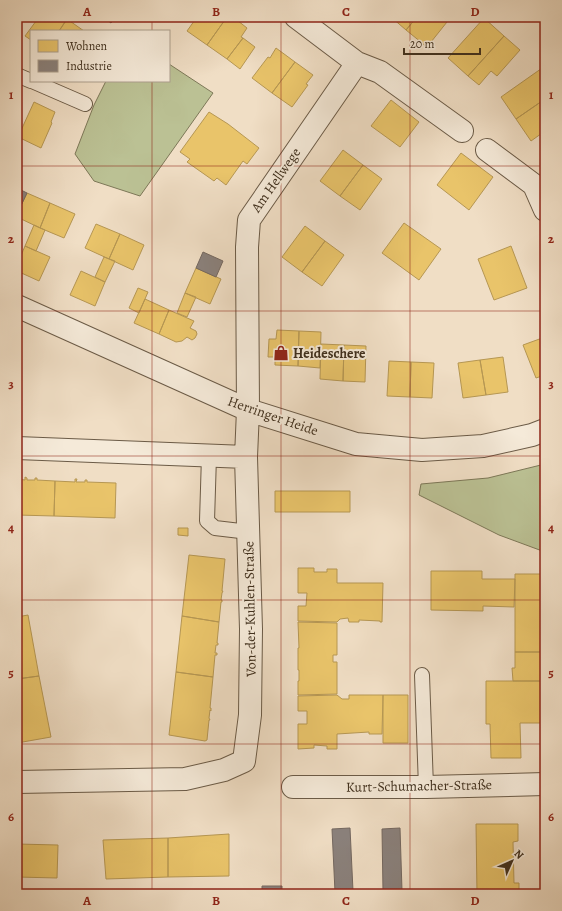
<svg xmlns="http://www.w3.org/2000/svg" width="562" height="911" viewBox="0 0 562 911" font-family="Alegreya,serif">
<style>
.green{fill:#bbc194;stroke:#7d7858}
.homes{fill:#e9c46a;stroke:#b69753}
.industry{fill:#8a817c;stroke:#746860}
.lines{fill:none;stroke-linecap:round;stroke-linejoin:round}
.service-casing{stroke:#6b5b47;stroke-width:16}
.minor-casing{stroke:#6b5b47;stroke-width:24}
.service{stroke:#f5ead9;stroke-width:14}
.minor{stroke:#f5ead9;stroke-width:22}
.grid{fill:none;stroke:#8f2418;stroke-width:1;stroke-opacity:0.55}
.labels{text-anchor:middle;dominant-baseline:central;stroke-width:4;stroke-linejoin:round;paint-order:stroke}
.street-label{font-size:14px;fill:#3f2f1d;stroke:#f5ead9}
.poi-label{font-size:14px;font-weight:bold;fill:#3f2f1d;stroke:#f5ead9;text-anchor:start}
.neatline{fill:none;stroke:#8f2418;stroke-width:1.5}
.grid-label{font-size:13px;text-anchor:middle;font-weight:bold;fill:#8f2418}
</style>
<rect width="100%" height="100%" fill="#f0dec5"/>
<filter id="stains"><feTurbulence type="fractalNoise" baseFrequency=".005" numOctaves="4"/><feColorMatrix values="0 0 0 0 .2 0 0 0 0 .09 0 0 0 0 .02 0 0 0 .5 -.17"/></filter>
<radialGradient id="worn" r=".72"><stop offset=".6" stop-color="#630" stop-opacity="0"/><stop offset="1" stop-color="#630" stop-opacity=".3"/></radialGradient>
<!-- green -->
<path class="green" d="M169,64L213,93L140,196L94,181L75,154L94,105L106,81H169Z
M545,464V552L499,535L419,495L421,484L488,478Z"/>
<!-- homes -->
<path class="homes" d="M39,17H65L67,19L59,31H31V40L25,36Z
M197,17H227L207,45L187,31Z
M227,17H233L247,28L241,37L243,38L227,59L207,45Z
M391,17H417L406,30Z
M417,17H451L427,47L406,30Z
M484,18L504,36L468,76L448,58Z
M67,19L84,31H59Z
M504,36L520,50L497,76L491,71L479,85L468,76Z
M243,38L255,47L240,69L227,59Z
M276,48L295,62L272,93L252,78L268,57L270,58Z
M295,62L313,75L306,84L308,85L292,107L272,93Z
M545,66V99L516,119L501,97Z
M545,99V131L531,141L516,119Z
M391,100L419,122L400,147L371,126Z
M34,102L55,112L51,122L52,123L41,148L18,137Z
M209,112L228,124L259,148L247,164L243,161L226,185L217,178L214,181L187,162L190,159L180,152Z
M343,150L363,165L340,196L320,181Z
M461,153L493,177L469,210L437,185Z
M363,165L382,179L360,210L340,196Z
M27,193L50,203L40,228L17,217V214Z
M50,203L75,214L64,238L40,228Z
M404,223L441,249L419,280L382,253Z
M96,224L120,234L109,259L85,248Z
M34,225L45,230L36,251L25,246Z
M305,226L325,241L302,272L282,257Z
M120,234L144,245L133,270L109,259Z
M325,241L344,255L322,286L302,272Z
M25,246L50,257L39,281L17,271V265Z
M511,246L527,288L494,300L478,259Z
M104,257L115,261L105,282L95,277Z
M196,268L221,279L210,304L185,293Z
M81,271L105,282L95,306L70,295Z
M138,288L148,292L139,313L129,308Z
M185,293L196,297L187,317L177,313Z
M145,299L169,310L159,334L134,323Z
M169,310L194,321L190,328L196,331L197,334L195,338L192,340L187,337L182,341L176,342L159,334Z
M277,330L299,331L298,366L275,365V357H268L269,339H276Z
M299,331L321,332L320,368L298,366Z
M545,337V375L536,378L523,345Z
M321,344L344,345L343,381L320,379Z
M344,345L366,346L365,382L343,381Z
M503,357L508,392L486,395L480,360Z
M480,360L486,395L463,398L458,363Z
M389,361L411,362L410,397L387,396Z
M411,362L434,363L432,398L410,397Z
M25,477L27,478V480H35V478H37V480L55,481L54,516L17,515V479L25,480Z
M75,479H77L76,482H85V480H87V482L116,483L115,518L54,516L55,481L75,482Z
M275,491H350V512H275Z
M178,528H188V536L178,535Z
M189,555L225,559L222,591H223L222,593L221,600H222V602H221L219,622L182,616Z
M298,568H314V572H327V569H337V583H383L382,622H380V621L359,620V622H349L348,618L340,619L337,622L298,621V606H306L307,593H298Z
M431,571H482V579H515L514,607L483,606V611L431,610Z
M515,574H545V652H515Z
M28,615L39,676L17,679V617Z
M182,616L219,622L217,643H218V645H216L215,653H217V655H215L213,677L176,672Z
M298,622L337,623V655H333V662H337V694L298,695V681H299V670H298V648H299Z
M515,652H545V681H513L512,668H515Z
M176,672L213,677L210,708H211V711L210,710L209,718L210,720H209L207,740L205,741L169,735Z
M39,676L51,737L17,743V679Z
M486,681H545V723H520L521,758H491L490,724H486Z
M337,695L342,699H349V695H383L382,734H369V732L337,734V749H327V746L314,745V748L298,749V724H307V711H298V696Z
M383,695H408V743H383Z
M476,824H518V841L513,842L514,883H519V894H477Z
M229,834V876L168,877V838Z
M168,838V877L106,879L103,840Z
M17,844L58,845L57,878L17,877Z"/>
<!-- industry -->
<path class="industry" d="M103,17H115L111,23Z
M17,188L27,193L17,214Z
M203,252L223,261L216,277L196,268Z
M350,828L353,891L335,892L332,829Z
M400,828L402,891H383L382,829Z
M262,886H282V894H262Z"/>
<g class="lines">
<defs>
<path id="service" d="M17,75L31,81
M32,81L85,104
M209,456L207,521L215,528L249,532
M422,675L426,787"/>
<path id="minor" d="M357,63L380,72L462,131
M487,150L534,185L545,210
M17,306L248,410L356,444L422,450L483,446L532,435L545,430
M17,448L246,457
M17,782L185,779L224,770L244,761L250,715L251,629L246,457L248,410L247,247L249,220L357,63L296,17
M293,787H426L545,784"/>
</defs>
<!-- service casing -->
<use href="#service" class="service-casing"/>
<!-- minor casing -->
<use href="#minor" class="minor-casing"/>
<!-- service -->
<use href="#service" class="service"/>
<!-- minor -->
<use href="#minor" class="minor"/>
</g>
<!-- grid -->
<path class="grid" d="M152,17V31M281,17V894M410,17V894M152,81V894M17,166H545M17,311H545M17,456H545M17,600H545M17,744H545"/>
<!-- icons -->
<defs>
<symbol id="shop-bare" viewBox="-9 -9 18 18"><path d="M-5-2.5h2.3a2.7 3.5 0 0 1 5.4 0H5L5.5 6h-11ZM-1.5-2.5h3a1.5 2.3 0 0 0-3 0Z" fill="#8f2418" stroke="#f5ead9" stroke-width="2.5" paint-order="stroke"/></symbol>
</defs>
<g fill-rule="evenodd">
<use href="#shop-bare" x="270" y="342" width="22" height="22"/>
</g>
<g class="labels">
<!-- street labels -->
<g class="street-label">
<text transform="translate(276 180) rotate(-55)">Am Hellwege</text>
<text transform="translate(273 416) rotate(19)">Herringer Heide</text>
<text transform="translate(250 609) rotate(-91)">Von-der-Kuhlen-Straße</text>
<text transform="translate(419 786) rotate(-1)">Kurt-Schumacher-Straße</text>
</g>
<!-- poi labels -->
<g class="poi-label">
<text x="293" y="353">Heideschere</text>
</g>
</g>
<!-- margin -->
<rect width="562" height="911" fill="none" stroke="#f0dec5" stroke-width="44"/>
<!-- legend -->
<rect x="30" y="30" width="140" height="52" fill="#f5ead9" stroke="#ac9f8e"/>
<rect x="38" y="40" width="20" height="12" fill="#e9c46a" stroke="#ac9f8e"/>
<text x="66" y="50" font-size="12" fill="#3f2f1d">Wohnen</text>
<rect x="38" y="60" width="20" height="12" fill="#8a817c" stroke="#ac9f8e"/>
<text x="66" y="70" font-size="12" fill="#3f2f1d">Industrie</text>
<!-- north arrow -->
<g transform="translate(512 861) rotate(45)" stroke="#f5ead9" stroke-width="3" paint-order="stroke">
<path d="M0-3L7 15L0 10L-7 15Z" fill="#3f2f1d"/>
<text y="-6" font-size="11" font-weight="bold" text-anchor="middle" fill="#3f2f1d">N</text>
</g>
<!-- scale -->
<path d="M404 48v6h76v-6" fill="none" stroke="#3f2f1d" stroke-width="2"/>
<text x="410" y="48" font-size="12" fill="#3f2f1d" stroke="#f5ead9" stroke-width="3" paint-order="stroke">20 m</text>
<rect x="22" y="22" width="518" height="867" class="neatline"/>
<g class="grid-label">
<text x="87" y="16">A</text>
<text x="216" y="16">B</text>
<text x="346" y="16">C</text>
<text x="475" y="16">D</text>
<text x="11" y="99">1</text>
<text x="551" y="99">1</text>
<text x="11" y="243">2</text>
<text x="551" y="243">2</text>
<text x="11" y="388">3</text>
<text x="551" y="388">3</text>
<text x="11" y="532">4</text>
<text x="551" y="532">4</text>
<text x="11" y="677">5</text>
<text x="551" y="677">5</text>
<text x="11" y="821">6</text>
<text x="551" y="821">6</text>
<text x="87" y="905">A</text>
<text x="216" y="905">B</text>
<text x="346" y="905">C</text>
<text x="475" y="905">D</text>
</g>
<rect width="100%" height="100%" filter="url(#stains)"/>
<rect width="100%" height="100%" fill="url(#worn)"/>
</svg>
